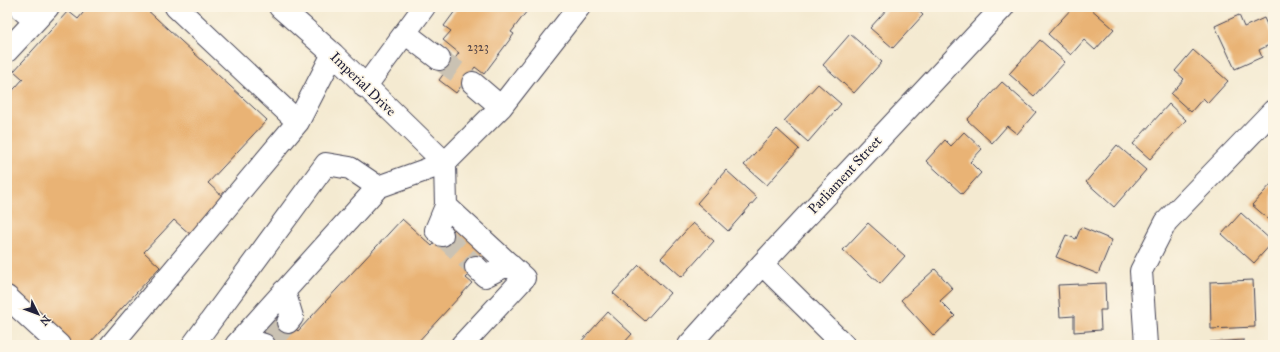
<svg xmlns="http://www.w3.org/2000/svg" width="1280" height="352" viewBox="0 0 1280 352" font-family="'IM FELL Great Primer',serif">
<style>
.building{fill:#e9b374}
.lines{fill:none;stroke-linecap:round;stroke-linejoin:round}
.minor-tunnel{stroke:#cac2b3;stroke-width:22;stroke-dasharray:22 11;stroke-linecap:butt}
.minor-casing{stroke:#424052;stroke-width:24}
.minor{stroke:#fff;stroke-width:22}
.labels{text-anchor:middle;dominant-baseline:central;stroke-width:3.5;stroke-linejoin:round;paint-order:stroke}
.number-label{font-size:12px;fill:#544649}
.street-label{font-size:14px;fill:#22223b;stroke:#fcf5e5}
</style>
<rect width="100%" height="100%" fill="#fcf5e5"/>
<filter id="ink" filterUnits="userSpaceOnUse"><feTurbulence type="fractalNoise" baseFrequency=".025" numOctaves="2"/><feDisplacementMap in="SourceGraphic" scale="8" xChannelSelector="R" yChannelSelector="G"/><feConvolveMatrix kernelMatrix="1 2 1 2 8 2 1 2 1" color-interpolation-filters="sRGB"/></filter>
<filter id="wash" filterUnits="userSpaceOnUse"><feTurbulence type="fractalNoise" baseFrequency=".012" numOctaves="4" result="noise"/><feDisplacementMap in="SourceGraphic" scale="16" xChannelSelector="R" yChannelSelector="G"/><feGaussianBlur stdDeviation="0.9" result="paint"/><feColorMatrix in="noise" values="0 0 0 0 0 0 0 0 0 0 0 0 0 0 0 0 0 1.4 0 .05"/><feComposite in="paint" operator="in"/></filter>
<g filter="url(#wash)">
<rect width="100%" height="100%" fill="#f4ead1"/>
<g id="blocks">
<!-- building -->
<path class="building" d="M88,7H144L267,120L208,183L224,198L191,235L174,220L144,252L160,267L88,345H70L7,287V97L23,79L14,71L68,11L78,19Z
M458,7H530L511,32L514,34L484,74L475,67L456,93L439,80L459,53L443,40L451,31L444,26Z
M889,7H914L923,15L893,48L870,28Z
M1073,7H1089L1114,29L1095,50L1084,40L1071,55L1048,34Z
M1239,15L1244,27L1264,18L1273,38V43L1259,50L1262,57L1235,69L1215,26Z
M850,34L882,62L854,93L823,65Z
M1040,40L1065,62L1034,96L1009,74Z
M1193,50L1228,81L1208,103L1203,98L1191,112L1171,94L1184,79L1175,71Z
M1002,82L1036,112L1017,134L1007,126L992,143L967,120Z
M818,84L841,104L808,142L784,121Z
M1169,104L1186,120L1150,159L1133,144Z
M777,129L799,149L767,185L744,165Z
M964,132L982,149L970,162L981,173L962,194L926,161L945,140L951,146Z
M1117,145L1146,170L1114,207L1086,182Z
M726,170L757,198L728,231L697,203Z
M1273,182V223L1252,205Z
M1241,213L1273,242L1254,263L1222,234Z
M402,219L432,246L454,222L488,254L466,278L472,283L415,345H279L264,332L280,315L298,331Z
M693,223L714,241L682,277L661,258Z
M868,223L905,256L880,284L843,250Z
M1081,227L1112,240L1098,274L1056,257L1066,235L1076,239Z
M639,265L670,293L645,321L613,293Z
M935,269L953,289L940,301L955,316L934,336L901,300Z
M1253,280L1255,327L1211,329L1210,282Z
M1105,283L1106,310H1100L1101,330L1074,332V316L1060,317L1058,285Z
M608,312L632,334L622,345H578Z
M1244,340V345H1210V342Z"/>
</g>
</g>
<g filter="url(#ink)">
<use href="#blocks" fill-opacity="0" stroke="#424052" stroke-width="1"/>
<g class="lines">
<!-- minor-tunnel -->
<path class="minor-tunnel" d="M439,59L473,83
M442,235L476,267
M272,339L288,322"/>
<defs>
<path id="minor" d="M176,7L298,122
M280,7L333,54L445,163
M35,21L48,7
M405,33L439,59
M7,51L35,21L19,7
M473,83L501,107
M365,87L424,7
M445,163L446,206L524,278L462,345
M442,235L436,230L446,206
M762,264L844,345
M476,267L485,276L509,264
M284,291L292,317L288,322
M7,297L59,345
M242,338L264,345
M111,345L298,122L333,54
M193,345L326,164L350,168L378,187
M236,345L378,187L445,163L501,107L579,7
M689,345L762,264L1003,7
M1146,345L1141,271L1166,222L1273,111"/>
</defs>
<!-- minor casing -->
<use href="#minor" class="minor-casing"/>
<!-- minor -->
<use href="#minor" class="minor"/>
</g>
</g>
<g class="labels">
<!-- number labels -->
<g class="number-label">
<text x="478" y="47">2323</text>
</g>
<!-- street labels -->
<g class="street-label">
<text transform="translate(363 84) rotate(44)">Imperial Drive</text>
<text transform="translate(845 175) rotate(-47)">Parliament Street</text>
</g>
</g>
<!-- margin -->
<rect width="1280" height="352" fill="none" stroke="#fcf5e5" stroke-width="24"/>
<!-- north arrow -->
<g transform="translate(38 314) rotate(132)" stroke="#fcf5e5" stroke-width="3" paint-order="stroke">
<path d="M0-3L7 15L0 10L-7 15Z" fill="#22223b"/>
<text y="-6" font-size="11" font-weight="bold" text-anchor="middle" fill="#22223b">N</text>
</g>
</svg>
